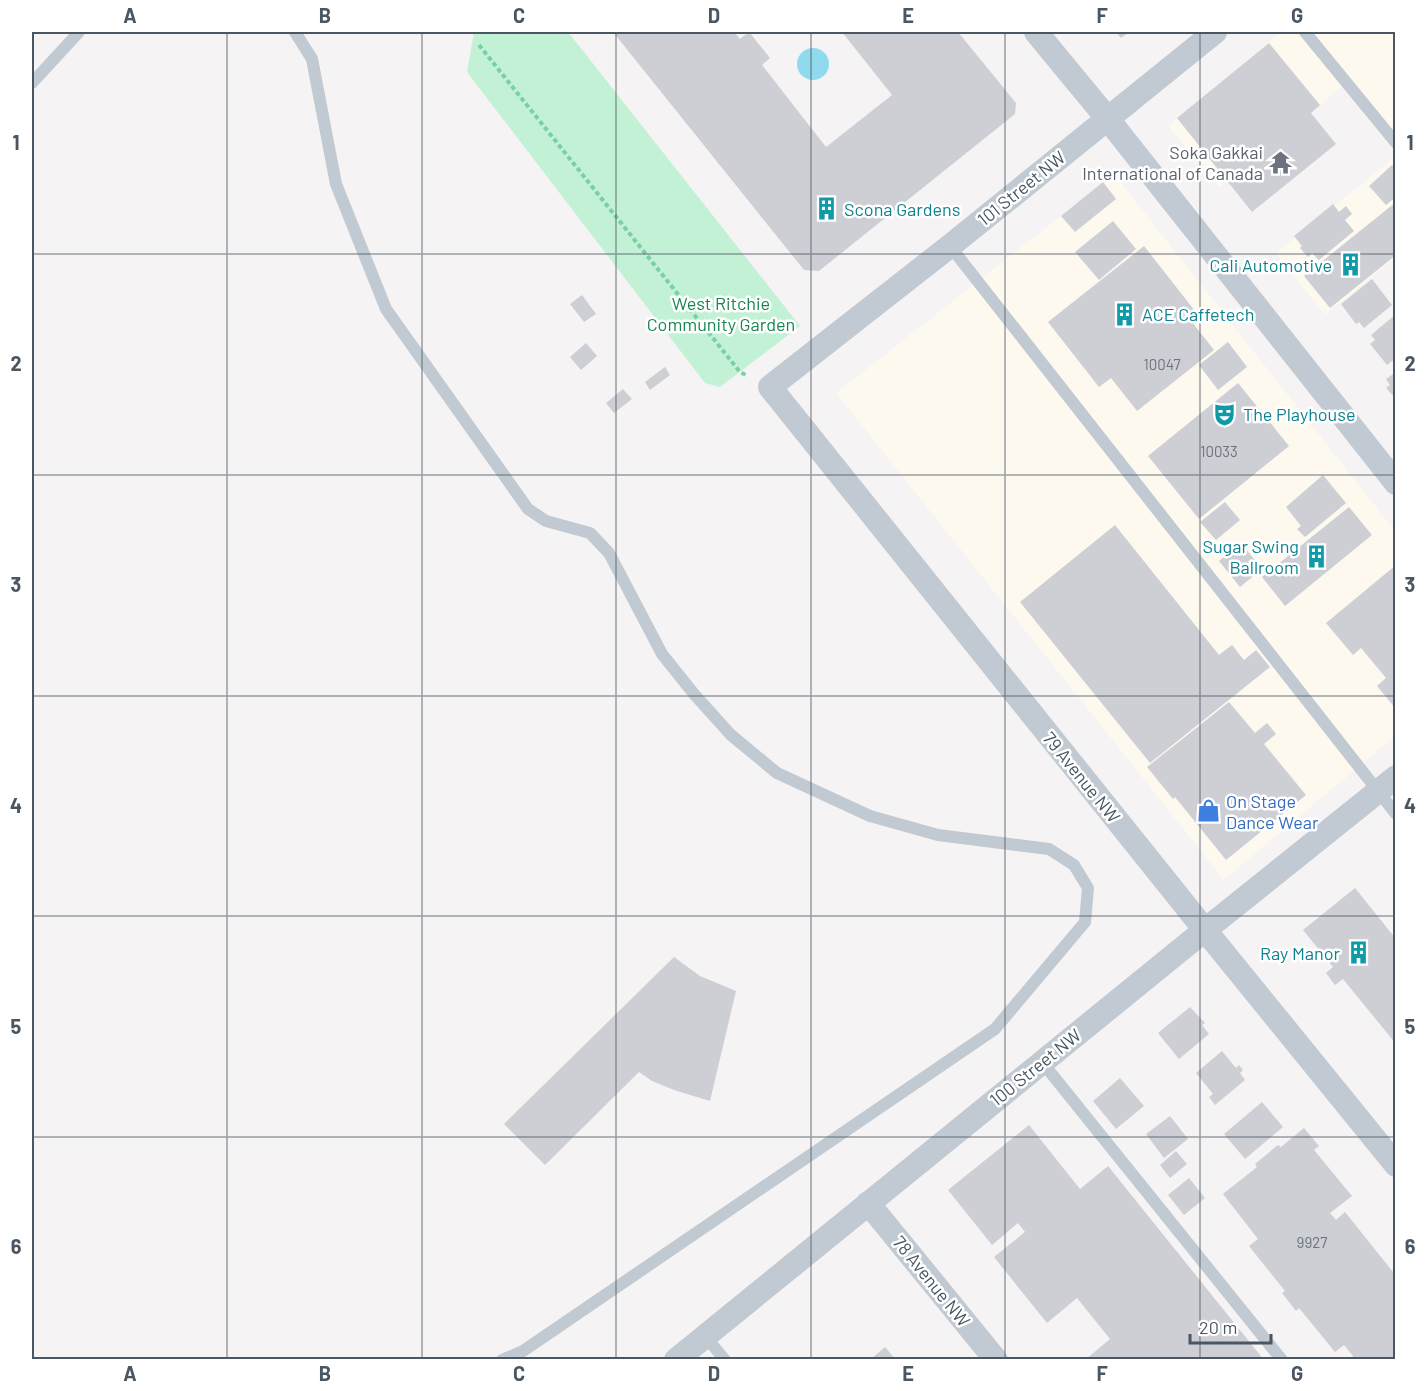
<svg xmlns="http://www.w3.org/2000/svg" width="1427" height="1391" viewBox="0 0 1427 1391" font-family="Barlow,sans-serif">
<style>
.commercial{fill:#fdf9ef}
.green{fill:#c3f1d5}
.water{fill:#90daee}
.building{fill:#cdcfd5}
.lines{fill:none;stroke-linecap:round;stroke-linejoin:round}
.path{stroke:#7ad0a6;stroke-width:4;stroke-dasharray:4.5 3;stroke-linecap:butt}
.lane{stroke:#c1cad2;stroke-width:12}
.street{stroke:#c1cad2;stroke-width:24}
.grid{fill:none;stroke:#4a5661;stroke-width:1.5;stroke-opacity:0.55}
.labels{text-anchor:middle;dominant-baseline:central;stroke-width:5;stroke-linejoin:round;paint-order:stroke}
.number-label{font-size:15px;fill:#6b747e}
.worship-label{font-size:18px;fill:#5b616d;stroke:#fff;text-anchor:end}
.street-label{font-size:18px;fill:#4a5661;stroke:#fff}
.culture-label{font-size:18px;fill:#0d838f;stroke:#fff;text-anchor:start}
.park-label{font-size:18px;fill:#17864f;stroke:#fff}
.shop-label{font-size:18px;fill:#366cbe;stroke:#fff;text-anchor:start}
.neatline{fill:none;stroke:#4a5661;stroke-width:2}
.grid-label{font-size:20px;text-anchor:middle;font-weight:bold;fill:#4a5661}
</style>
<rect width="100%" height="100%" fill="#f5f3f3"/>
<!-- commercial -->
<path class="commercial" d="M1281,32H1395V153L1342,87L1219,187L1168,126Z
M1395,157V258L1325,315L1276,253Z
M1114,174L1395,531V736L1224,880L836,393Z"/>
<!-- green -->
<path class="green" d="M474,32H568L800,326L720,387L705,383L467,72Z"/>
<!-- water -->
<path class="water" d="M797 64a16 16 0 1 1 32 0a16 16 0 1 1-32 0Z"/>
<!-- building -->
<path class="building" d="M613,32H734L740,39L749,32L770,58L762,65L826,147L892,95L842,32H958L1016,103L1015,114L819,271L804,270Z
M1116,32H1129L1121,38Z
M1269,43L1320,105L1311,113L1336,144L1252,212L1177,118Z
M1392,165L1396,169V197L1386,205L1369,186Z
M1103,182L1116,199L1075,232L1061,216Z
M1396,202V255L1330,308L1304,276Z
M1333,204L1339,212L1346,206L1352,214L1345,220L1354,231L1319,260L1312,253L1308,257L1300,248L1302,246L1294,236Z
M1113,221L1136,249L1099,280L1075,252Z
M1144,246L1195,311L1188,317L1214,350L1137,411L1111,378L1099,387L1048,322Z
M1372,279L1392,305L1364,328L1359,322L1356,324L1341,304Z
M582,295L596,314L584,322L570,304Z
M1396,314V358L1387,365L1370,344L1375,340L1371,335Z
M1228,342L1247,367L1218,390L1199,365Z
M586,343L597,356L581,370L570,357Z
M665,367L670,375L650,390L645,382Z
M1396,372V399L1386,388L1390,385L1386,379Z
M1238,383L1289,446L1199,519L1148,456Z
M623,389L632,399L614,413L606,403Z
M1323,475L1346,503L1305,537L1297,529L1301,526L1286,507Z
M1225,502L1240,520L1216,540L1200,522Z
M1349,507L1372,535L1285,606L1262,577Z
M1115,525L1219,655L1232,645L1244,660L1256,650L1270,667L1150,763L1020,602Z
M1241,543L1262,569L1240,587L1219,561Z
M1396,565V709L1377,686L1386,678L1361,648L1353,655L1326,623Z
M1229,702L1255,733L1267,723L1276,734L1264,744L1306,795L1226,860L1175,797L1173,799L1147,767Z
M1355,888L1396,939V1044L1343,979L1335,985L1326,973L1333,967L1303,930Z
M674,957L700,976L736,991L710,1101L674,1090L652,1081L639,1072L545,1165L504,1124Z
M1190,1007L1205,1023L1202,1025L1209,1034L1179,1059L1158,1033Z
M1222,1051L1236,1068L1239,1065L1243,1070L1240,1073L1245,1080L1215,1105L1209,1097L1213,1094L1196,1073Z
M1120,1078L1144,1106L1116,1129L1093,1101Z
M1262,1102L1283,1127L1245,1159L1224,1134Z
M1170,1116L1188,1139L1164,1158L1146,1134Z
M1029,1125L1080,1189L1108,1166L1264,1360H1085L1110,1339L1077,1298L1047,1323L994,1257L1025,1232L1018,1223L992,1245L948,1190Z
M1304,1128L1319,1146L1314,1150L1352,1196L1330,1213L1336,1220L1345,1212L1393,1272L1396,1270V1360H1356L1344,1345L1335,1352L1299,1308L1296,1311L1282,1293L1285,1291L1249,1246L1258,1239L1223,1194L1257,1167L1255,1164L1278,1145L1281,1147Z
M1176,1151L1187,1164L1170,1178L1160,1165Z
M1189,1178L1205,1198L1184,1215L1168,1195Z
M885,1347L896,1360H870Z"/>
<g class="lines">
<!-- path -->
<path class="path" d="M479,45L740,372L748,376"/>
<!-- lane -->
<path class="lane" d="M295,32L312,59L336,184L386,309L528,509L546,521L590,533L609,553L662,654L694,694L731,735L777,773L870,816L938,835L1049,849L1074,865L1088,888L1085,922L995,1029L523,1351L502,1360
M1305,32L1396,143
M32,83L79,32
M950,246L1396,814
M1042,1062L1282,1360
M705,1336L725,1360"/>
<!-- street -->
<path class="street" d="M1036,32L1107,118L1396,483
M1215,32L950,246L770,387L1205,930L1396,1165
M868,1203L996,1360
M676,1360L1205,930L1396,777"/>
</g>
<!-- grid -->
<path class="grid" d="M227,32V1360M422,32V1360M616,32V1360M811,32V1360M1005,32V1360M1200,32V1360M32,254H1396M32,475H1396M32,696H1396M32,916H1396M32,1137H1396"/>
<!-- icons -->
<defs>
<symbol id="temple-bare" viewBox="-9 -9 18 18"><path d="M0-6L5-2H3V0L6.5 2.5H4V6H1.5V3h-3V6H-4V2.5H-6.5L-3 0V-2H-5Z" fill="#6b7280" stroke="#fff" stroke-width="2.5" paint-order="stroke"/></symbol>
<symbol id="building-bare" viewBox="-9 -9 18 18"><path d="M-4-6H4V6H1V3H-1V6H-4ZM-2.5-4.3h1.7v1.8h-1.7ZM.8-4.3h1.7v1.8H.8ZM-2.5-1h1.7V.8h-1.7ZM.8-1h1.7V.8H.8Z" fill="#0f9aa8" stroke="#fff" stroke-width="2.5" paint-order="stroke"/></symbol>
<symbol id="theatre-bare" viewBox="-9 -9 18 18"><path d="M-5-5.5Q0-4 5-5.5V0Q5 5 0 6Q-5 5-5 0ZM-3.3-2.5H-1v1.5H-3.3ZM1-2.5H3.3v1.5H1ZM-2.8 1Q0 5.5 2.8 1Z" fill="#0f9aa8" stroke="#fff" stroke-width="2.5" paint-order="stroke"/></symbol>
<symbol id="shop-bare" viewBox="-9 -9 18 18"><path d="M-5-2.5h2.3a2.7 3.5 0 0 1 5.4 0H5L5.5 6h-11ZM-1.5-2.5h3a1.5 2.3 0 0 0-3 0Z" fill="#3f7fe0" stroke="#fff" stroke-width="2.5" paint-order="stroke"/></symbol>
</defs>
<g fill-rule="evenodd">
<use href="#temple-bare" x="1264" y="146" width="33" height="33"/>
<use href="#building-bare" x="810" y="192" width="33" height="33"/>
<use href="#building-bare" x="1334" y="248" width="33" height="33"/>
<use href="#building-bare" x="1108" y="298" width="33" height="33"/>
<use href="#theatre-bare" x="1208" y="398" width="33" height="33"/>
<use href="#building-bare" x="1300" y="540" width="33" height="33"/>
<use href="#shop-bare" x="1192" y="794" width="33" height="33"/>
<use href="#building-bare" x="1342" y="936" width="33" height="33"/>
</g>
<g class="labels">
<!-- number labels -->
<g class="number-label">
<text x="1162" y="364">10047</text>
<text x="1219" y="451">10033</text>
<text x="1312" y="1242">9927</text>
</g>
<!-- worship labels -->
<g class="worship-label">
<text x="1263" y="152">Soka Gakkai<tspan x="1263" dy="21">International of Canada</tspan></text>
</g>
<!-- street labels -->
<g class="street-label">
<text transform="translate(1021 188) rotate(-39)">101 Street NW</text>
<text transform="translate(1082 777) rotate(51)">79 Avenue NW</text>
<text transform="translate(1035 1067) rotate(-39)">100 Street NW</text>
<text transform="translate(932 1281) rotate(51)">78 Avenue NW</text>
</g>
<!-- culture labels -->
<g class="culture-label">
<text x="844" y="209">Scona Gardens</text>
<text x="1332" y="265" text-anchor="end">Cali Automotive</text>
<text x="1142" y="314">ACE Caffetech</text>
<text x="1243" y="414">The Playhouse</text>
<text x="1299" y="546" text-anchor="end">Sugar Swing<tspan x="1299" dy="21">Ballroom</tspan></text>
<text x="1340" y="953" text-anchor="end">Ray Manor</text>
</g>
<!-- park labels -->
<g class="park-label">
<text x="721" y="303">West Ritchie<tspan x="721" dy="21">Community Garden</tspan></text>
</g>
<!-- shop labels -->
<g class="shop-label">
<text x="1226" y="801">On Stage<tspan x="1226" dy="21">Dance Wear</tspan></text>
</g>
</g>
<!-- border -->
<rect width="1427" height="1391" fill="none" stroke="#ffffff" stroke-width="66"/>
<!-- scale -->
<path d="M1190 1334v9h81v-9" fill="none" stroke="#4a5661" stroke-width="3"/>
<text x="1199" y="1334" font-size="18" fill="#4a5661" stroke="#ffffff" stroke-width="4.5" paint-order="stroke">20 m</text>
<rect x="33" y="33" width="1361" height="1325" class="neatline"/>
<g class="grid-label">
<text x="130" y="23">A</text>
<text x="325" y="23">B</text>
<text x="519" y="23">C</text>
<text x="714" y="23">D</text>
<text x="908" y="23">E</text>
<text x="1102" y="23">F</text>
<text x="1297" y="23">G</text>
<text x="16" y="150">1</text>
<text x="1410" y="150">1</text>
<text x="16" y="371">2</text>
<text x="1410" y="371">2</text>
<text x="16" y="592">3</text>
<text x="1410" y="592">3</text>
<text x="16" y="813">4</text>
<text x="1410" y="813">4</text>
<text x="16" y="1034">5</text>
<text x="1410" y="1034">5</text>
<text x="16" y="1254">6</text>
<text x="1410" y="1254">6</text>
<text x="130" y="1381">A</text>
<text x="325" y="1381">B</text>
<text x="519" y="1381">C</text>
<text x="714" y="1381">D</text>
<text x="908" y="1381">E</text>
<text x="1102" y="1381">F</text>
<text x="1297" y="1381">G</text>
</g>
</svg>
